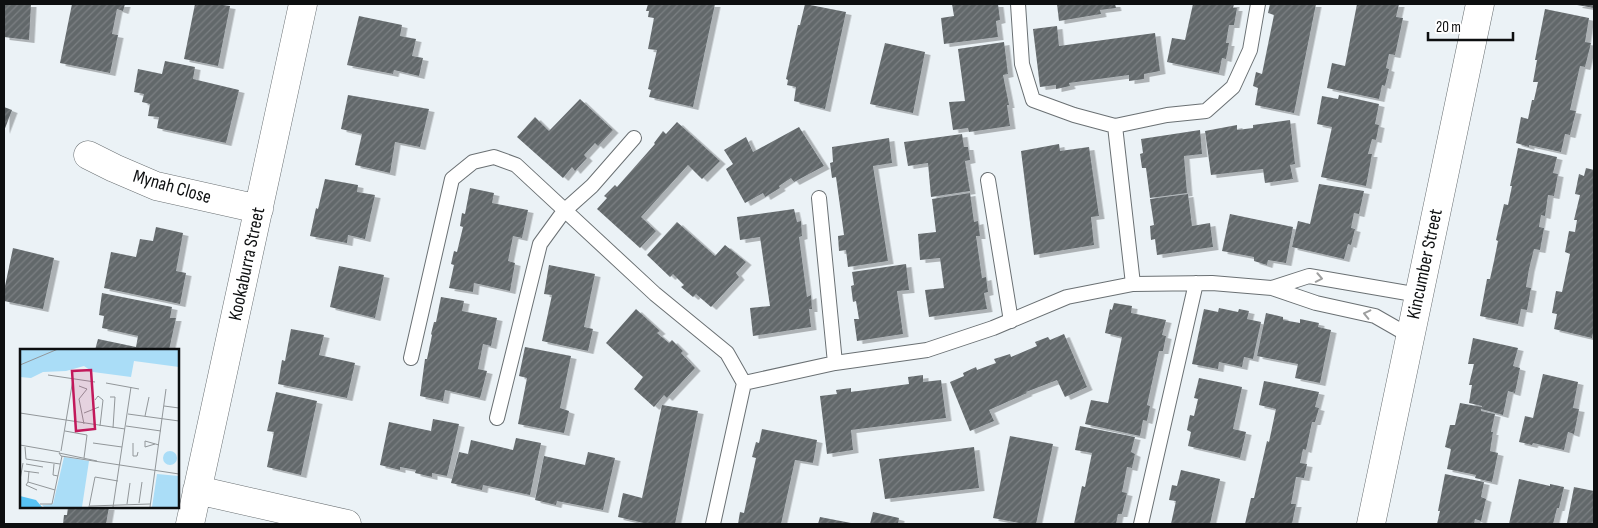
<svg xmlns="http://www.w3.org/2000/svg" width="1598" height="528" viewBox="0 0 1598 528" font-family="'Sofia Sans Condensed',sans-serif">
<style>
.building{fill:url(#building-hatch);filter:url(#shadow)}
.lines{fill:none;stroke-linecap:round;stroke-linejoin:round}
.lane-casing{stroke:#6a7073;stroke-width:16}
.street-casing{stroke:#6a7073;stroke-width:29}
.lane{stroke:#fff;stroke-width:14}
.street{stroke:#fff;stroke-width:28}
.oneway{stroke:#9e9f9f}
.labels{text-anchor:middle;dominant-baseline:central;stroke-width:4.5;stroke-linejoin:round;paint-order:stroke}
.street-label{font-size:19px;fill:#0d0f10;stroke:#fff}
.inset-road{fill:none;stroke:#92979a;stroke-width:1}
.view{fill:#c2185b;fill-opacity:0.15;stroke:#c2185b;stroke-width:2.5}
.inset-edge{fill:none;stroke:#0d0f10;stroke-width:2.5}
</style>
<defs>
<pattern id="building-hatch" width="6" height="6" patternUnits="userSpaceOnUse" patternTransform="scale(1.25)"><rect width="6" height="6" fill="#62686b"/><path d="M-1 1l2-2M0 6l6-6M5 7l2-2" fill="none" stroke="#7b8082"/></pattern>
<filter id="shadow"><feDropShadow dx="5.5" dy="3" stdDeviation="0" flood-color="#0004"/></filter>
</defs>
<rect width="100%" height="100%" fill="#ebf2f6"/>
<!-- building -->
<path class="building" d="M4,4H31L29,40L4,37Z
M72,4H125L123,11L117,9L112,34L118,35L110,73L60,63Z
M195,4H216L230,6L218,66L184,59Z
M648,4H715L693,107L649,97L651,90L648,89L657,50L648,49L654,18L648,17L649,11H646Z
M805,4L846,12L825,109L794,101L796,87L787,85L788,80L786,79L798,25H800Z
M952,4H998L1000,20L996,21L998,37L944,44L941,18L954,16Z
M1057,4H1115L1116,8L1100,10L1101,14L1059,21Z
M1193,4H1234L1233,8H1237L1234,25H1229L1226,43H1229L1226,59L1222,58L1219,73L1167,62L1172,38L1185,40Z
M1270,4H1316L1294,113L1255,105L1258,88L1253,86L1256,72L1262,74L1274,15L1268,13Z
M1357,4H1399L1396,17L1403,18L1395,55L1389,54L1386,68L1389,69L1385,86L1382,85L1379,99L1327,88L1332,63L1345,66Z
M1577,4H1594V8L1577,5Z
M1545,9L1589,18L1585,42L1591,43L1585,67L1580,66L1570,110L1576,111L1570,135L1565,134L1561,152L1529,145V147L1516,143L1521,117L1528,119L1532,100H1534L1538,82H1533L1537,60H1535Z
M359,16L402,25L400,36L416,39L412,56L423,58L419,76L394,70L393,74L347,65Z
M1057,26L1059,46L1155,33L1160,71L1144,74V79L1129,81V75L1069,83L1070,86L1056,89V85L1040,87L1033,29Z
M1004,42L1008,74L1003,75L1009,105H1007L1010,126L969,132L968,128L953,130L949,102L965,101L958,49Z
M885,43L925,52L913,113L870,104Z
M165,61L195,67L193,79L239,90L226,143L157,128L159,117L148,116L150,104L142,102L144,94L134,92L138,69L162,74Z
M348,95L429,109L420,147L395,142L390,173L355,165L362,134L341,129Z
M1339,95L1379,104L1375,124L1379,125L1376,140L1372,139L1368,154H1372L1366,186L1321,177L1332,127L1317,124L1322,96L1338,99Z
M580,99L613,130L598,146L595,143L584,155L587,158L575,171L572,167L563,178L517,137L535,117L549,131Z
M4,107L12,110L4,131Z
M1290,120L1295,164L1290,165L1293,179L1265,183L1263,169L1211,175L1205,131L1237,125V130L1253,128V125Z
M677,122L720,161L702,179L688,165L641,217L656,231L640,248L597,209L607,198L604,196L615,185L617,187L655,144L654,143L663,131L666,134Z
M799,127L824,166L794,182L791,178L779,186L780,188L765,197L763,193L745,203L726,169L733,164L724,150L746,137L753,152Z
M1200,130L1202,154L1184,156L1187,193L1150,198L1146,168H1142L1140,154L1143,153L1141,139Z
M962,134L964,147H968L970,160L965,161L970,191L931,197L928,163L908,166L904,142Z
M889,138L892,163L873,166L888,261L848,267L846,250L839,251L838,236L844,235L836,177L832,178L830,163L833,162L832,147Z
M1059,144L1060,151L1089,147L1099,216L1091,217L1094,245L1034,255L1021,151Z
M1518,148L1557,157L1553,173L1558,174L1554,196L1548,195L1545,216L1541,215L1539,227L1544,228L1540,250L1534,249L1529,269L1526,287L1531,288L1527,310L1521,309L1518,324L1480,316L1487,279H1490L1494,261L1498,241L1496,240L1504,204L1508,205L1512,186H1510Z
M1586,168L1594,170V328L1592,338L1554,329L1557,314L1552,313L1556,291L1562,292L1570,254L1565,252L1569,231L1575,232L1577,220H1574L1580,195L1575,194L1579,174L1584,176Z
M325,179L358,185L357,192L375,195L365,239L348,235L347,243L310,236L316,208L318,209Z
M1319,184L1364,191L1359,214L1354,213L1351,228L1355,229L1351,245L1348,244L1344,259L1292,247L1298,221L1310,224Z
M470,188L494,193L492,203L528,210L522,238L513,236L508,261L515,263L510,291L474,283L473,292L449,288L454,265L451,264L454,251L457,252L463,227L460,226L462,213L465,214Z
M970,193L974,222L978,221L980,236H976L982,278L986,277L988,292L984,293L987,309L929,317L925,290L944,288L940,258L920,260L918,234L936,232L932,199Z
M1188,194L1192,226L1210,223L1213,247L1157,255L1155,239L1151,240L1150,226L1154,225L1150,199Z
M794,209L797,222L801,221L802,236L799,237L807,297L811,295L812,309H809L811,327L753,336L750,308L770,306L760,237L740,240L737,217Z
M1230,214L1293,227L1286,263L1268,260L1267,265L1254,261V257L1222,251Z
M677,222L715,256L725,245L746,262L736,273L739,277L711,307L696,294L693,297L681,287L684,285L673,274L670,277L647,255Z
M156,227L183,233L176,271L186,273L180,304L104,288L111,252L136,257L140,239L153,241Z
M13,248L54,258L43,309L4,301V291Z
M906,264L909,290L897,291L903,334L857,341L854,319H859L856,301L853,302L851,286L854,285L852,272Z
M549,265L595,274L584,327L593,329L588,351L542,341L552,295L544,294Z
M339,266L384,275L375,318L330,307Z
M102,293L172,307L170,318H176L169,350H95L98,339L136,347L138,336L102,328L104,316L99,315Z
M441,297L464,301L462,311L497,318L491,346L483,344L478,369L487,371L480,398L445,390L443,401L420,396L425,359H427L432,335L431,334L434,322H436Z
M1114,303L1132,306L1131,313L1166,320L1162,335L1166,336L1163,351H1159L1147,405L1150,406L1147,421L1143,420L1140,436L1085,424L1091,400L1108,403L1122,337L1105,333L1110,309L1112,310Z
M1219,308L1238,312L1239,309L1249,311L1247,319L1261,322L1253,359L1244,357L1242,367L1219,362L1218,369L1192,364L1204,309L1218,312Z
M636,309L660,331L657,333L669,343L672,340L683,351L681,353L695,368L667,398L664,395L654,407L634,389L643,377L606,343Z
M1266,313L1283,317V320L1300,323V319L1319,323L1318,327L1331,330L1320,383L1295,378L1298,364L1257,356Z
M291,329L324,335L319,355L355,363L347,398L278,384L282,360L285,361Z
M1064,334L1087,387L1065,397L1057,380L1026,392L1027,393L989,410L994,421L970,431L950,382L964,376L963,373L976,367L977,370L996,363L994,359L1010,354L1011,357L1037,346L1035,342L1048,337L1050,340Z
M1473,338L1518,348L1513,366L1520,368L1515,393L1508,391L1503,415L1481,409V411L1495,414L1491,432H1493L1490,451L1498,453L1492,482L1475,478L1476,475L1447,469L1451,449L1445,447L1450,425H1455L1460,403L1482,407V406L1469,403L1472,385H1469L1474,364H1468Z
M525,347L571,356L560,408L569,411L564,433L518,424L527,378L519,376Z
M1543,374L1578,382L1573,408L1579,409L1574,434L1568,432L1564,450L1533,443L1532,445L1519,442L1525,416L1533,418Z
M923,375V382L941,380L946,418L851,430L853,450L827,454L820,396L837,394L836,390L851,388V392L909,384L908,377Z
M1199,378L1242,387L1233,429L1246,432L1240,458L1188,446L1191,432L1187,430L1190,415L1194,416L1198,399L1194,398Z
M1264,381L1319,392L1315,407L1319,408L1315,422H1312L1306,450L1303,449L1300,463L1307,464L1304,478L1296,477L1291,504H1296L1292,524H1245L1251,498H1254L1267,441L1269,442L1276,409L1259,405Z
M276,392L317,401L301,475L267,467L274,432L267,431Z
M662,405L698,411L675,524H648L618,517L623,493L642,498Z
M433,419L459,424L447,476L432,473V477L415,473L416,470L400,467V470L380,465L389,422L431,431Z
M1080,426L1135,437L1131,452L1135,454L1132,468L1127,467L1122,492L1127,493L1122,514H1118L1116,524H1074L1082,486L1085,487L1092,453L1075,450Z
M762,429L817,440L813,463L795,460L781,524H738L740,512L744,513L756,458L752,457L756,442L759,443Z
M1010,436L1053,444L1036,524H1024L993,518Z
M516,438L541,443L530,495L483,485L482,490L451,483L459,452L468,454L471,440L513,450Z
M974,447L979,488L885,499L879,459Z
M588,452L615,458L603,510L557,501L556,505L535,500L544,456L585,465Z
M1181,470L1220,479L1210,524H1171L1176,501L1169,500L1172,485L1177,486Z
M1445,474L1484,482L1481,497L1486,499L1481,521L1475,519L1474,524H1437L1440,511H1438Z
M1519,479L1550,486V484L1564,487L1559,508H1557L1553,524H1509Z
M1574,487L1594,491V524L1567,523Z
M68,507H109L106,524H63L64,515H67Z
M873,512L899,518L898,524H870Z
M820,517L851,523V524H818Z"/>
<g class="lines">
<defs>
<path id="lane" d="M1018,4L1022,64L1033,100L1074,115L1115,126L1133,284
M1115,126L1167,115L1206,111L1233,87L1250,50L1258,4
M988,180L1011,321
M819,198L835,363
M1272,288L1309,276L1419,295
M411,358L452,179L473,162L494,157L516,165L655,294L727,353L744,383L713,524
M744,383L835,363L927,350L993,328L1067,297L1133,284L1212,283L1272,288L1316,303L1375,316L1410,336
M497,418L540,244L564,211L592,186L634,138
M1141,524L1196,283"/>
<path id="street" d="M88,155L114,168L156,186L259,209
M197,490L347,524
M190,524L303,4
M1371,524L1480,4"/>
</defs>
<!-- lane casing -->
<use href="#lane" class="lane-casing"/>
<!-- street casing -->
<use href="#street" class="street-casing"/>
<!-- lane -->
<use href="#lane" class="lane"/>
<!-- street -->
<use href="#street" class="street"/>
</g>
<!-- one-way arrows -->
<defs><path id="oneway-chevron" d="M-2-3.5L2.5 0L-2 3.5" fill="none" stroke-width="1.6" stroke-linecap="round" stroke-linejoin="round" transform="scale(1.25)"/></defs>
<g class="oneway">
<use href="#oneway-chevron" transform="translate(1319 278) rotate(11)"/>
<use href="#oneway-chevron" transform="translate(1367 314) rotate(-167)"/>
</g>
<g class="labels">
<!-- street labels -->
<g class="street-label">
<text transform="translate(172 187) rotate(16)">Mynah Close</text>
<text transform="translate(247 264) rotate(-78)">Kookaburra Street</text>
<text transform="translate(1425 264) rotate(-78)">Kincumber Street</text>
</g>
</g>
<!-- overview -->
<g transform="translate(20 349)">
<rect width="159" height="159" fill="#ebf2f6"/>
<path d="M44,108L69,112L62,158H24L22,156L33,155Z" fill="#aaddf7"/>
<path d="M0,0H159V18L114,12L111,28L73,23L64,17L46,22L23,23L11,29L0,28ZM143 109a7 7 0 1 1 14 0a7 7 0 1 1-14 0ZM137,125L159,127V158H132Z" fill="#aaddf7"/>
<path d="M140,133L151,134L150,141L153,135L159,136V158H139Z" fill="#aaddf7"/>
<path d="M0,147L16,151L22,158H0Z" fill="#58c4f6"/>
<path class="inset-road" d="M0,16L38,0M28,26L75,33M86,34L119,40M90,48H95L93,79M59,50L64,75M59,50L67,40L59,37M75,51L78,47L83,51L80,77M144,57L159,59M0,64L105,80M64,64L79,58M108,65L159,72M125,67L129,48M106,77L141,82M45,82L67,86L64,109M73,94L102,98M113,94V107H117L118,103M135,95L125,98V92L139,96M0,96L40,103M5,98L6,110L40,115M41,102L53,30M77,112L39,104L41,107L159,125M6,115L23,118M34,115L33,126L38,127M4,122L19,124M9,122L8,133L35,141M0,131L3,114M8,133L6,136L17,141M119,154L122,133M20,155H32L42,107M107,155L110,134M70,157L130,155M69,158L75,128L98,132M93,158L111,38M130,158L146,40"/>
<path class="view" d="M71,21L75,80L56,82L52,22Z"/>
<rect width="159" height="159" class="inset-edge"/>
</g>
<!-- border -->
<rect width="1598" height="528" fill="none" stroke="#0d0f10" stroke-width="10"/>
<!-- scale -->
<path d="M1428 32v8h85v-8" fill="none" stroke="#0d0f10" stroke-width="2.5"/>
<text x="1436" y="32" font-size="15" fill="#0d0f10" stroke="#ffffff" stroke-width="4" paint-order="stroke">20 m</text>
</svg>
